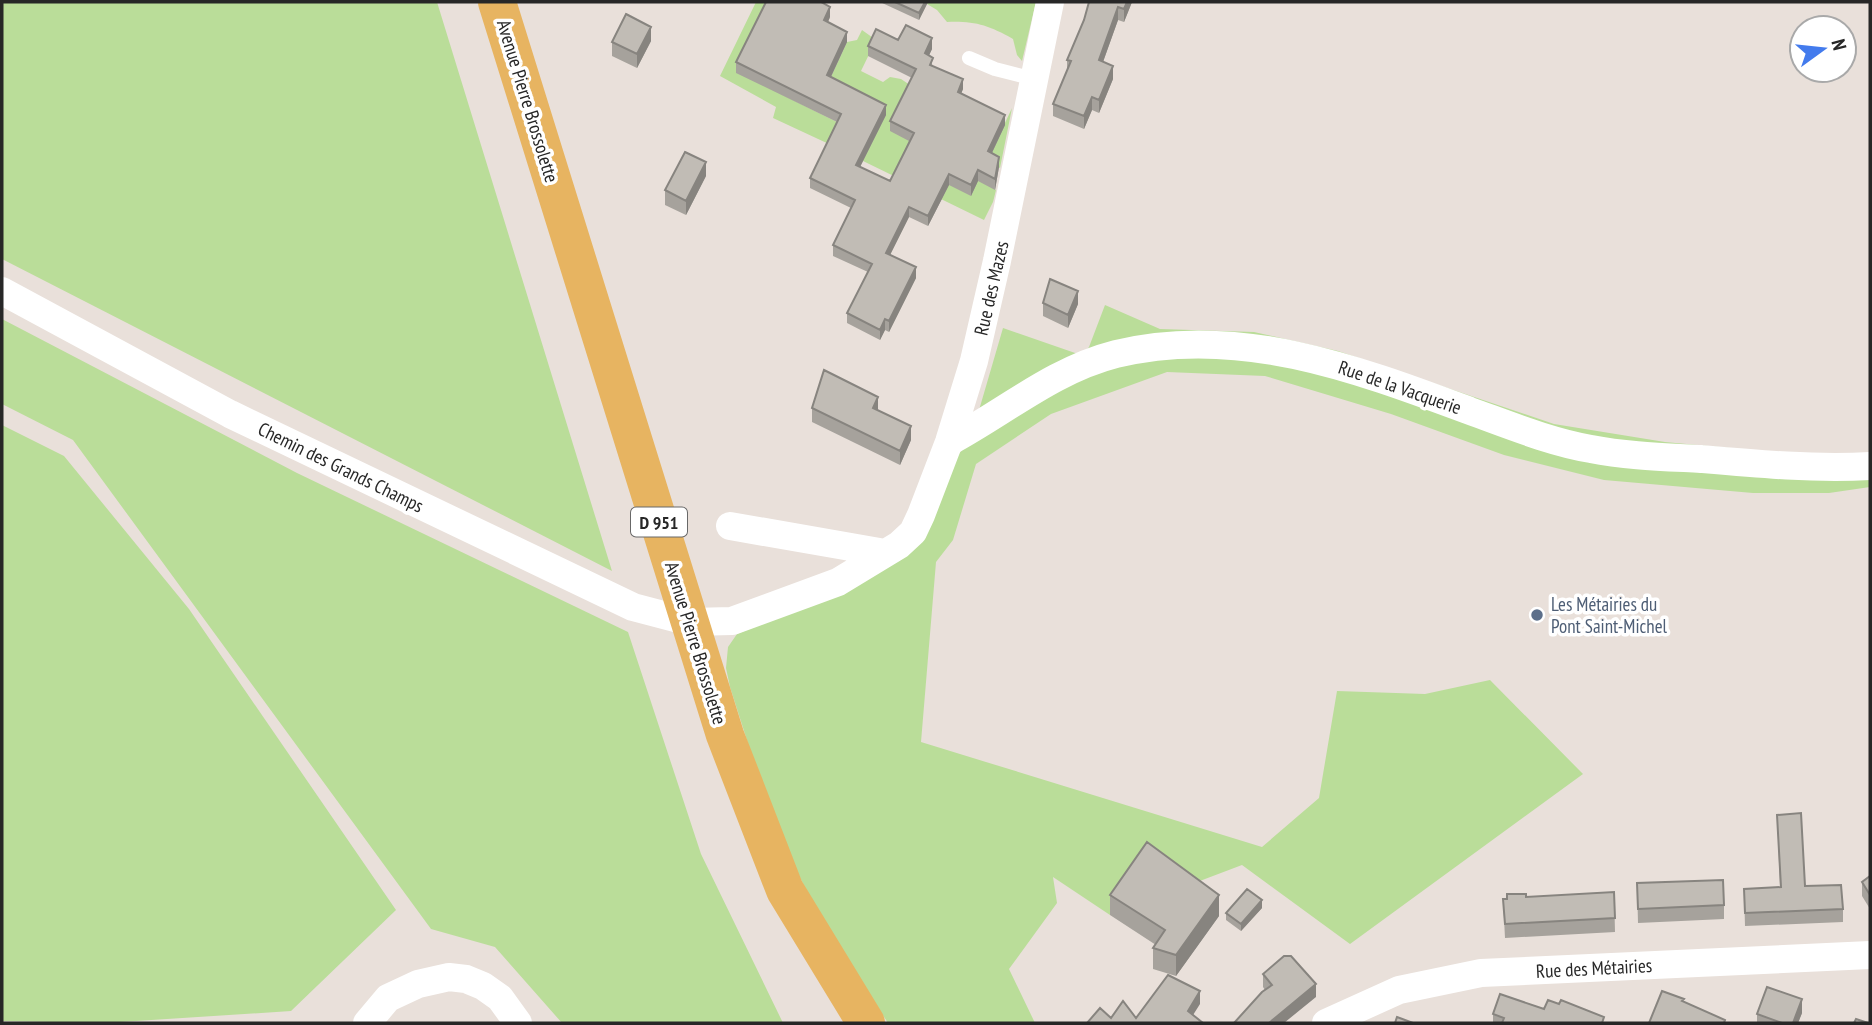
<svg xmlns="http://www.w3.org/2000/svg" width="1872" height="1025" viewBox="0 0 1872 1025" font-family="'PT Sans Narrow',sans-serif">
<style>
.green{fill:#badd99}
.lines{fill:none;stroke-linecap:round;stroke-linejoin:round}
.lane{stroke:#fff;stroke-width:14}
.street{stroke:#fff;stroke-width:28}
.primary{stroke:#e7b461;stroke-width:38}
.wall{fill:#a6a29c}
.shaded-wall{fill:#87847f}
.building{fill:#c1bcb5;stroke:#87847f;stroke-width:2}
.service-dot{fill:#5c6f8a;stroke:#fff;stroke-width:2.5}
.labels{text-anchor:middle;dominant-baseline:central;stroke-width:7;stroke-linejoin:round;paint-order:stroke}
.shield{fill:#fff;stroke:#686868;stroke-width:2}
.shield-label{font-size:18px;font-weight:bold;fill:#272727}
.street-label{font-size:19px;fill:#272727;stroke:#fff}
.service-label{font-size:19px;fill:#4e5e75;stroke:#fff;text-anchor:start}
</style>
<rect width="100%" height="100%" fill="#e9e0da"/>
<!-- green -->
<path class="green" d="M2,2H437L612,571L2,259Z
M756,2H782L737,72L841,124L831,145L773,118L776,107L720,76Z
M928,2H1036L1022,61L1017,55L1013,39C988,25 975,21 947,22L937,10L927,4Z
M862,30L876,40L861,71L883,82L890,77L901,79L910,85L942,81L971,195L1012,108L1000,168L990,162L980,181L996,190L993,202L984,220L863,161L827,85L847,42L857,40Z
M1105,305L1160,329L1254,332L1338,351L1554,424L1665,442L1870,461L1634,448L1176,339L977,417L1003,328L1078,354L1085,352L1089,347Z
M2,319L297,473L628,632L701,854L783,1023H562L495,947L431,929L73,440L2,404Z
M1269,355L1531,440L1870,471V487L1829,493H1753L1604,480L1504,455L1391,414L1265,376L1167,372L1051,414L976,464L953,540L936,562L921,742L1262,847L1319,798L1337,691L1425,694L1490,680L1583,774L1350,944L1242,865L1110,915L1053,877L1057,903L1009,969L1035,1023H888L824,926L787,851L760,781L730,687L726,668L728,647L737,634L859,583L955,458L975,436L1109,361Z
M2,425L64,456L189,609L396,910L291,1011L105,1023L2,1021Z"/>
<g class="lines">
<!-- lane -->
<path class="lane" d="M969,58L995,69L1034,79"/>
<!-- street -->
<path class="street" d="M2,291L230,414L633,607L690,622L732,621L838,582L899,545L913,532L921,515L949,442L974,361L997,261L1050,2
M949,442C1005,412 1053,370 1116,354C1238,324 1357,369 1470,411C1509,425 1550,442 1591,449C1627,456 1665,457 1701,459C1758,464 1814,469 1870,466
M730,526L885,553
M367,1023L388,998L418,984L449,977L466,979L483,986L500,998L518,1023
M1326,1023L1399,990L1481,973L1870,955"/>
<!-- primary -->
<path class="primary" d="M497,2L725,735L785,890L866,1023"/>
</g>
<!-- wall -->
<path class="wall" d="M880,2H928L919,20Z
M1132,2L1124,22L1118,20L1103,62L1113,79L1099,113L1092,110L1084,129L1053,116V104L1067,71V60L1084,20Z
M830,17L828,22L847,42L831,77L886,115L860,167L890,181L909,141L890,131V121L912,78L868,56V46L898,40L932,49L929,55L933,67L963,89L961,93L1005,125L992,153L999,167L995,190L978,181L971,196L949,185L928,226L909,217L890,255L916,278L889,332L885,330L880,340L847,323V313L868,272L833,256V245L851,208L810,188V178L837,122L736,73V62Z
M651,41L637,68L612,56V42Z
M706,176L686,215L665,205V190Z
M1043,303L1078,304L1068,328L1043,316Z
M812,408L878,410L911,440L900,465L812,422Z
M1777,815L1805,886L1843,909V922L1745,926L1744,889L1780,887Z
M1870,876V909L1862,896V882Z
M1637,883L1724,905V919L1638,923Z
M1614,892L1615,932L1505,938L1503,899Z
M1110,895L1219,916L1176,976L1153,969V948L1156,945L1110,915Z
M1262,908L1241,931L1226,920V913Z
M1263,974L1316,997L1265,990L1263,987Z
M1544,1009L1604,1023H1493V1014Z
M1802,1013L1798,1023H1757V1014Z"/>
<!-- shaded-wall -->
<path class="shaded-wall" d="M925,2H928L919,20V13Z
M1127,2H1132L1124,22V9Z
M830,7V17L824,31V20Z
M1118,7V20L1099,73V60Z
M651,27V41L637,68V54Z
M847,32V42L827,85V75Z
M932,38V49L925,64V53Z
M1113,66V79L1099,113V100Z
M963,79V89L958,102V92Z
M1092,97V110L1084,129V116Z
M886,105V115L856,175V165Z
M1005,115V125L988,161V151Z
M999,157V167L995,190V179Z
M706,162V176L686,215V201Z
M978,170V181L971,196V185Z
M949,174V185L928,226V216Z
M909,207V217L886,263V253Z
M916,267V278L889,332V321Z
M1078,291V304L1068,328V315Z
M885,319V330L880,340V330Z
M878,397V411L873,408Z
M911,426V440L900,465V451Z
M1219,895V916L1176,976V955Z
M1262,900V908L1241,931V924Z
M1316,984V997L1284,1023H1269Z
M1200,991V1004L1188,1023V1011Z
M1802,999V1013L1798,1023H1793Z"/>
<!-- building -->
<path class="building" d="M766,2H821L830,7L824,20L847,32L827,75L886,105L856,165L890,181L914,133L890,121L916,69L868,46L876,29L898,40L906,25L932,38L925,53L933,58L930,65L963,79L958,92L1005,115L988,151L999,157L995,179L978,170L971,185L949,174L928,216L909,207L886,253L916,267L889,321L885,319L880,330L847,313L872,264L833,245L855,200L810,178L841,114L736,62Z
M895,2H925L919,13Z
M1089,2H1127L1124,9L1118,7L1099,60L1113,66L1099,100L1092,97L1084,116L1053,104L1071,61L1067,60L1084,20Z
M626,14L651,27L637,54L612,42Z
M685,152L706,162L686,201L665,190Z
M1050,279L1078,291L1068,315L1043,303Z
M824,370L878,397L873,408L911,426L900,451L812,408Z
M1801,813L1805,886L1841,885L1843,909L1745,913L1744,889L1781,887L1777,815Z
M1147,842L1219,895L1176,955L1153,948L1165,930L1110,895Z
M1870,876V895L1862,882Z
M1723,880L1724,905L1638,909L1637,883Z
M1247,889L1262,900L1241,924L1226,913Z
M1614,892L1615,918L1505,924L1503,899H1507V894H1526V897Z
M1284,956H1291L1316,984L1269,1023H1234L1262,992L1272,985L1263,974Z
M1168,975L1200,991L1188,1011L1203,1023H1087L1100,1008L1111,1018L1123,1001L1136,1018Z
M1767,987L1802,999L1793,1023H1782L1757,1014Z
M1662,991L1684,999L1682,1001L1725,1020L1724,1023H1649Z
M1500,994L1544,1009L1548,1000L1559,1004L1561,1000L1604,1017L1602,1023H1502L1504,1018L1493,1014Z
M1397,1017L1413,1023H1395Z
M1856,1019L1868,1023H1854Z"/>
<!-- markers -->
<circle class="service-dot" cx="1537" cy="615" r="7"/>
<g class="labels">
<!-- shield labels -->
<rect class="shield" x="631" y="507.5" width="56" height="29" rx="5"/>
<g class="shield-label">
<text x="659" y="522">D 951</text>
</g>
<!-- street labels -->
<g class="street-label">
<text transform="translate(528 101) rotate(73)">Avenue Pierre Brossolette</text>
<text transform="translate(991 288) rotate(-77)">Rue des Mazes</text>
<text transform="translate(1400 387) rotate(19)">Rue de la Vacquerie</text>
<text transform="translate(341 467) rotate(26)">Chemin des Grands Champs</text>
<text transform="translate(696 643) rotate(73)">Avenue Pierre Brossolette</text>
<text transform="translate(1594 968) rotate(-3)">Rue des Métairies</text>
</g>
<!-- service labels -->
<g class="service-label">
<text x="1551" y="604">Les Métairies du<tspan x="1551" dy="22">Pont Saint-Michel</tspan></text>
</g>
</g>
<!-- border -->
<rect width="1872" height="1025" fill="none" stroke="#272727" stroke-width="7"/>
<!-- north arrow -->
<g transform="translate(1823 49) rotate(75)"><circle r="33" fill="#ffffff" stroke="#a9a9a9" stroke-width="2"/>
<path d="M0-5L12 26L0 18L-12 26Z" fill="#437bed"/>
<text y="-10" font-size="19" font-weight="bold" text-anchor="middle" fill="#272727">N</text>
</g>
</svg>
